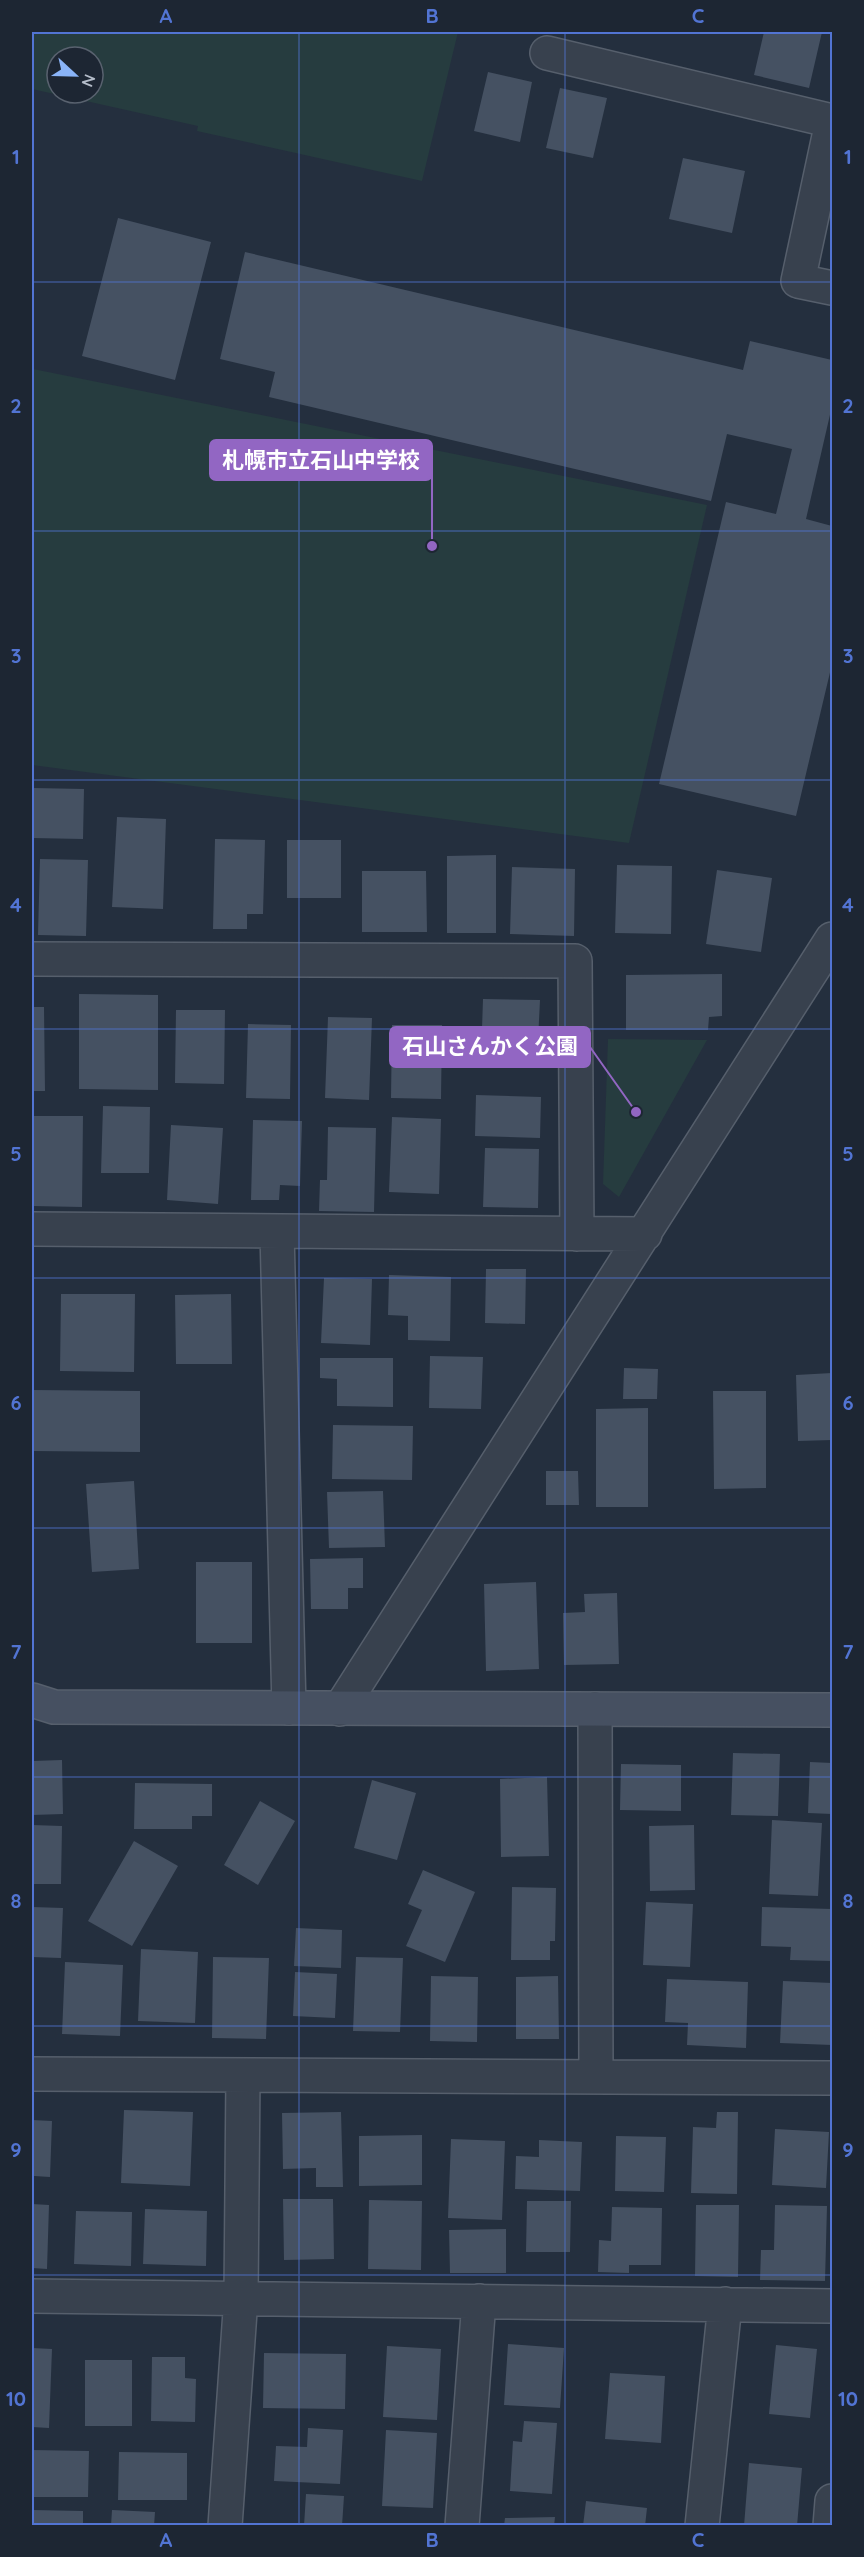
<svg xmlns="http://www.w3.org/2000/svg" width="864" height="2557" viewBox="0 0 864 2557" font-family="Quicksand,'Noto Sans JP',sans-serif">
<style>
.green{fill:#263c3f;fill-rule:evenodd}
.building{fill:#455162}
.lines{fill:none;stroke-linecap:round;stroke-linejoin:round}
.street-casing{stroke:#565f6c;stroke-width:36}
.secondary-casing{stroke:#565f6c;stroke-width:36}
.street{stroke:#38414e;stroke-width:33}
.secondary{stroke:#465061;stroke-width:33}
.grid{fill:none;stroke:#5274d3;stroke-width:1.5;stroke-opacity:0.55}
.leader{fill:none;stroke:#9266c3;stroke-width:2}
.callout-dot{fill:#9266c3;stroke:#1d2633;stroke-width:2}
.callout{fill:#9266c3;stroke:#9266c3;stroke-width:2}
.callout-label{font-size:22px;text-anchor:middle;font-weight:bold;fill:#fff}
.neatline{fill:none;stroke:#5274d3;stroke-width:2}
.grid-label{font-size:20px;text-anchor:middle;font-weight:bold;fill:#5274d3}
</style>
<rect width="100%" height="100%" fill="#242f3e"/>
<!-- green -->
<path class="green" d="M32,32H458L422,181L197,131L198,126L32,89ZM57,57H93V93H57Z
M33,369L707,505L629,843L32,765Z
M608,1039L707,1040L619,1197L603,1184Z"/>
<!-- building -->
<path class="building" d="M764,32H822L809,88L754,75Z
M488,72L532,82L520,142L474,131Z
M560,88L607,98L593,158L546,148Z
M683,158L745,171L732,233L669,219Z
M118,218L211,242L175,380L82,356Z
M245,252L743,370L750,341L832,360V406L806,519L832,526V664L796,816L659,784L726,502L776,514L792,449L727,434L711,501L269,397L275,372L220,359Z
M33,788L84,789L83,839L32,838Z
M117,817L166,819L163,909L112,907Z
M215,839L265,840L263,914H247V929H213Z
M287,840H341V898H287Z
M496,855V933H447V856Z
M40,859L88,860L86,936L38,935Z
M617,865L672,866L671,934L615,933Z
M512,867L575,869L574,936L510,934Z
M717,870L772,878L761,952L706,944Z
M362,871H426L427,932H362Z
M722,974V1016L709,1017L708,1030H626V975Z
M79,994L158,995V1090L79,1089Z
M483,999L540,1000L537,1061L481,1059Z
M32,1007H44L45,1091H32Z
M176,1010H225L224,1084L175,1083Z
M328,1017L372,1018L369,1100L325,1098Z
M248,1024L291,1025L290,1099L246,1098Z
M392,1025H442L441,1099L391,1098Z
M476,1095L541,1097L540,1138L475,1136Z
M103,1106L150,1107L149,1173H101Z
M32,1116H83L82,1207L32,1206Z
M392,1117L441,1119L439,1194L389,1192Z
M253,1120L302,1121L300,1186L280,1185L279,1200H251Z
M171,1125L223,1128L218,1204L167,1200Z
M328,1127L376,1128L374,1212L319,1211L320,1180H327Z
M485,1148L539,1149L538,1208L483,1207Z
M486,1269H526L525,1324L485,1323Z
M389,1275L451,1277L450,1341L408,1340V1316L388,1315Z
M324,1278L372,1279L370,1345L321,1343Z
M61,1294H135L134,1372L60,1371Z
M231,1294L232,1364H176L175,1295Z
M430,1356L483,1357L481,1409L429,1408Z
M320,1358H393V1407L337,1406V1379L320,1378Z
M624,1368L658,1369L657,1399H623Z
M832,1373V1440L798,1441L796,1375Z
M32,1390L140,1391V1452L32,1451Z
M713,1391H766V1488L714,1489Z
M648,1408V1507H596V1409Z
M333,1425L413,1426L412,1480L332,1479Z
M830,1465H832V1505H830Z
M546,1471H578L579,1505H546Z
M134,1481L139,1569L92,1572L86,1484Z
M383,1491L385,1547L329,1548L327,1492Z
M363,1558V1588H348V1609H311L310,1559Z
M196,1562H252V1643H196Z
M536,1582L539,1669L486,1671L484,1584Z
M617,1593L619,1664L564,1665L563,1613L585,1612L584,1594Z
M733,1753L780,1754L778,1816L731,1815Z
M62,1760L63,1814L32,1815V1761Z
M810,1762L832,1763V1814L808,1813Z
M621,1764L681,1765V1811L620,1810Z
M547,1777L549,1856L501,1857L500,1779Z
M372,1780L416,1793L397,1860L354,1848Z
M135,1783L212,1784V1816H192V1829H134Z
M260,1801L295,1821L258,1885L224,1865Z
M772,1820L822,1823L818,1896L769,1894Z
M32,1825L62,1826L61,1884H32Z
M694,1825L695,1890L650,1891L649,1826Z
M134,1841L178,1866L132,1946L88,1921Z
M423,1870L475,1892L445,1962L406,1946L422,1910L408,1904Z
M512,1887L556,1888L555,1941H550V1960H511Z
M646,1902L693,1904L690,1967L643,1965Z
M32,1907L63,1908L61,1958L32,1957Z
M762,1907L832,1909V1961L790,1960L791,1947L761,1946Z
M296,1928L342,1930L341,1968L294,1966Z
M141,1949L198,1952L195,2023L138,2021Z
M213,1957L269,1958L266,2039L212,2038Z
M356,1957L403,1958L400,2032L353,2031Z
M65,1962L123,1965L120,2036L62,2034Z
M295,1972L337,1974L335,2018L293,2016Z
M431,1976L478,1977L477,2042L430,2041Z
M558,1976L559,2039H516V1977Z
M667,1979L748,1982L746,2048L687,2045L688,2023L665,2022Z
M783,1981L832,1983V2045L780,2043Z
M124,2110L193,2112L190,2186L121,2183Z
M341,2112L343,2187H316V2168L283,2169L282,2113Z
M717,2112H738L737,2194L691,2193L693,2127L716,2128Z
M32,2120L52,2121L50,2177L34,2176L33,2188H32Z
M775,2129L829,2132L826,2188L772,2185Z
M422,2135V2185L359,2186V2136Z
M616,2136L666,2137L664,2192L615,2191Z
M451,2139L505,2141L502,2220L448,2218Z
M539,2140L582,2142L580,2191L515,2189L516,2156L539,2157Z
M283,2199H333L334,2259L284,2260Z
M369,2200L422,2201L421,2270L368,2269Z
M527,2201H571L570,2252H526Z
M32,2204L49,2205L47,2269L32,2268Z
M696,2205H739L738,2277L695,2276Z
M775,2205L827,2206L825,2281L760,2280L761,2250H774Z
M612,2207L662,2208L661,2265H629V2273L598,2272L599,2240L611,2241Z
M145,2209L207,2211L206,2266L143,2264Z
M76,2211L132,2212L131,2266L74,2264Z
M506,2229V2273H450L449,2230Z
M508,2344L564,2348L560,2408L504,2405Z
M776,2345L817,2349L810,2418L769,2414Z
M387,2346L441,2349L437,2420L383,2417Z
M32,2348L52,2349L49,2428L32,2427Z
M264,2353L346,2354L345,2409L263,2408Z
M152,2357H185V2378L196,2379L195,2422L151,2421Z
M85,2360H132V2426H85Z
M610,2373L665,2376L661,2443L605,2439Z
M524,2421L557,2423L552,2494L510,2491L513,2441L522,2442Z
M308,2428L343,2430L340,2484L274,2481L276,2446L307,2447Z
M386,2430L437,2433L433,2508L382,2506Z
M32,2450L89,2451L88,2497H32Z
M119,2452L187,2453V2500H118Z
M749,2463L802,2468L797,2526H744Z
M306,2494L344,2496L342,2526H304Z
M586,2501L647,2508L645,2526H583Z
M32,2510L83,2511V2526H32Z
M112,2510L155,2512L154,2526H111Z
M555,2517L554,2526H504L505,2518Z"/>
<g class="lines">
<defs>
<path id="street" d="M547,53L832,121
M832,122L798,281L832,288
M32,959L575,961L577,1234
M32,1229L645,1234
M277,1232L289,1708
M340,1709L832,939
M595,1709L596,2077
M32,2074L832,2078
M32,2296L832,2306
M225,2526L241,2297L243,2075
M462,2526L479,2301
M702,2526L725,2304
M830,2526L832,2501"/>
<path id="secondary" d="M32,1700L54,1707L832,1710"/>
</defs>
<!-- street casing -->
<use href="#street" class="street-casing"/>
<!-- secondary casing -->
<use href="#secondary" class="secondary-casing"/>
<!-- street -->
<use href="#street" class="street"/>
<!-- secondary -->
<use href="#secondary" class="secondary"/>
</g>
<!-- grid -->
<path class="grid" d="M299,32V2526M565,32V2526M32,282H832M32,531H832M32,780H832M32,1029H832M32,1278H832M32,1528H832M32,1777H832M32,2026H832M32,2275H832"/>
<!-- callouts -->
<path class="leader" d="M432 546L432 460M636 1112L590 1047"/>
<g class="callout-dot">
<circle cx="432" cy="546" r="6"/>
<circle cx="636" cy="1112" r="6"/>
</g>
<g class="callout">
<rect x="210" y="440" width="222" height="40" rx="6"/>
<rect x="390" y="1027" width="200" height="40" rx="6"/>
</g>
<g class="callout-label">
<text x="321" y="468">札幌市立石山中学校</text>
<text x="490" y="1054">石山さんかく公園</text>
</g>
<!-- border -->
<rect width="864" height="2557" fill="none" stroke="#1d2633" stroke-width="66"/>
<!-- north arrow -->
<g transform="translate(75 75) rotate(112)"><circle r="28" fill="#1d2633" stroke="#59626f" stroke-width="1.5"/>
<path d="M0-4.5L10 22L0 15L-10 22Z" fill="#8ab4f8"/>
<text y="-9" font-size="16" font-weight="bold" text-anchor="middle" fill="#b4bcc9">N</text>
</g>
<rect x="33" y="33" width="798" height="2491" class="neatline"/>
<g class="grid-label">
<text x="166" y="23">A</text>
<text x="432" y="23">B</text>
<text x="698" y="23">C</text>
<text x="16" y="164">1</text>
<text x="848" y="164">1</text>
<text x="16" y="413">2</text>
<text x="848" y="413">2</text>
<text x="16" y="663">3</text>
<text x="848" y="663">3</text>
<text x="16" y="912">4</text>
<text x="848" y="912">4</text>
<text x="16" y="1161">5</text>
<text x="848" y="1161">5</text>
<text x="16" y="1410">6</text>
<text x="848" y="1410">6</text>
<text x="16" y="1659">7</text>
<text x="848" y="1659">7</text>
<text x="16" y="1908">8</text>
<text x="848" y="1908">8</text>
<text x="16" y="2157">9</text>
<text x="848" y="2157">9</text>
<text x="16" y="2406">10</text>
<text x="848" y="2406">10</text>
<text x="166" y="2547">A</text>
<text x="432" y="2547">B</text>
<text x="698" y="2547">C</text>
</g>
</svg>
